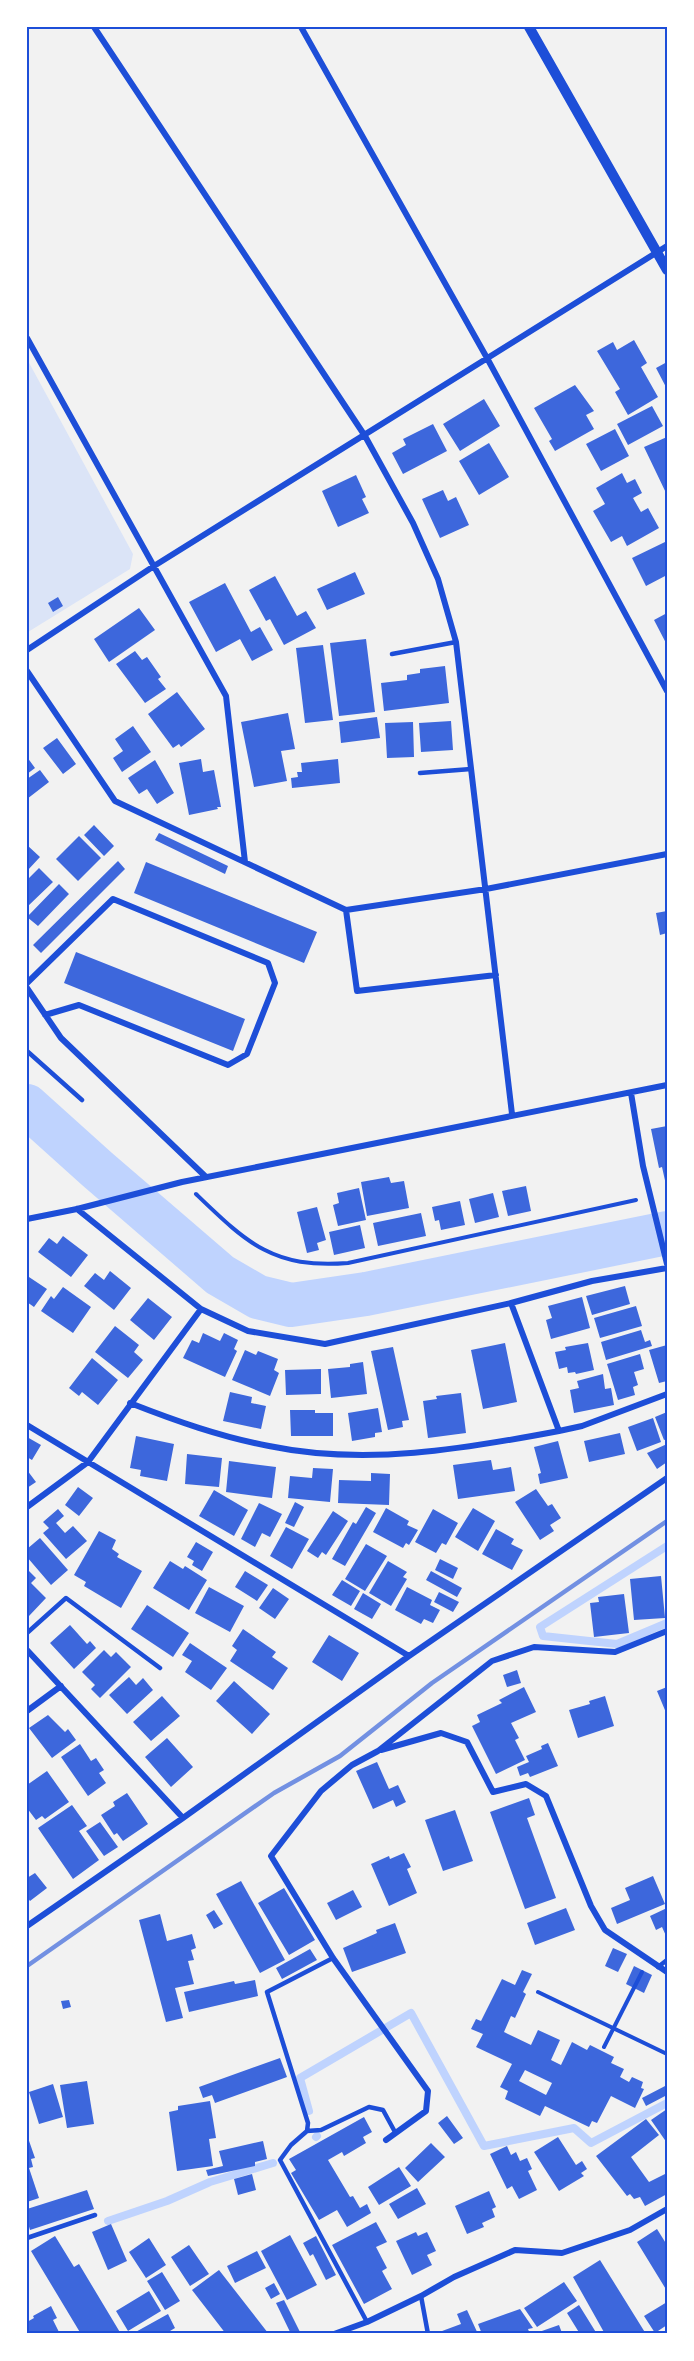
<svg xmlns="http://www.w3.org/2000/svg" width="694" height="2361" viewBox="0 0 694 2361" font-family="'Space Grotesk',sans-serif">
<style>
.green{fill:#dbe4f7}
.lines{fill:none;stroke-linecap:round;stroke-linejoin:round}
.stream{stroke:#bfd3fe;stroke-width:8}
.river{stroke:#bfd3fe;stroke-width:44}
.building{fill:#3d67dc;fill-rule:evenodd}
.path{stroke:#1d4ed8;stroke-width:4}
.service{stroke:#1d4ed8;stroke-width:4.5}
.minor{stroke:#1d4ed8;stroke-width:6}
.tertiary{stroke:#1d4ed8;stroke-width:10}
.rail{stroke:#7290e2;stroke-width:4.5}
.neatline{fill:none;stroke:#1d4ed8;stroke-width:2}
</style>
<rect width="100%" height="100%" fill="#f2f2f2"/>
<!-- green -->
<path class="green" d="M27,359L133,554L130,569L28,632Z"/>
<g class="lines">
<!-- stream -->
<path class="stream" d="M667,1546L540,1627L543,1636L617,1644L667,1623
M309,2111L300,2078L411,2013L484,2146L574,2128L591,2143L667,2103
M316,2137L317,2136
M108,2221L167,2201L210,2182L273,2163"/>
<!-- river -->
<path class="river" d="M27,1106L97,1169L220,1275L258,1297L291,1305L366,1294L667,1233"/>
</g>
<!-- building -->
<path class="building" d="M634,340L647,363L641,367L658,397L628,415L615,392L620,389L597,351L613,342L617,350Z
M667,362V389L656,368Z
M575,385L594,411L586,415L594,429L555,451L549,441L552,439L534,408Z
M484,399L500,426L460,451L443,424Z
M652,406L663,426L628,445L617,424Z
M433,424L447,451L403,474L392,453L406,445L403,439Z
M615,429L629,456L601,471L586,444Z
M667,437V495L644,447Z
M489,443L509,477L479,495L459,461Z
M622,473L627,483L635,479L642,493L633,498L641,512L648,508L659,528L627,546L622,536L611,542L593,511L605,504L596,488Z
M356,475L366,497L362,499L369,513L338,527L322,491Z
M443,490L448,501L456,497L469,525L440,538L422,499Z
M665,542L667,575L646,586L632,558Z
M355,572L365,594L327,610L317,589Z
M275,576L297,616L306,611L316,628L284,645L270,619L266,621L249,590Z
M225,583L251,632L260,627L273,650L252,661L240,639L216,652L189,602Z
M58,597L63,606L53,612L48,603Z
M139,608L155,630L109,662L94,639Z
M667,613V645L654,620Z
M366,639L375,712L339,716L330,643Z
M323,645L333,720L305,723L296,648Z
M135,651L142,660L147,657L161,677L158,679L166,689L145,703L116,664Z
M445,666L449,703L384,711L381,683L407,680V675L420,673V669Z
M177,692L205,729L181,747L179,744L173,748L148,714Z
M288,713L295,749L281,751L287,781L254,787L241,722Z
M377,717L380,738L341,743L339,722Z
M451,721L453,750L421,752L419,723Z
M413,722L414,757L387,758L385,723Z
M133,726L151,752L122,772L113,758L123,751L115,739Z
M57,738L76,764L63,774L43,748Z
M27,757L35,768L27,774Z
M201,759L203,772L214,770L221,807H217L218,809L189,815L179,763Z
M338,759L340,783L292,788L291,778L298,777L297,772H302L301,763Z
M155,760L174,793L157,804L147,789L139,794L128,778Z
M40,770L49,782L27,799V779Z
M94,825L114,846L104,856L84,835Z
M159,833L228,866L225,874L155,840Z
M79,836L101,858L78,881L56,859Z
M27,845L40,857L27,871Z
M118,861L125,869L41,953L33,945Z
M146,862L317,932L304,963L134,893Z
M39,868L53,882L27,907V880Z
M59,884L69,894L38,926L27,917Z
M667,911V933L660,935L656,913Z
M76,952L245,1019L233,1051L64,983Z
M667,1126V1185H666L662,1167L659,1168L651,1129Z
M389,1177L391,1183L404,1181L409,1208L367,1216L361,1182Z
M526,1186L531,1211L508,1216L502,1191Z
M359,1188L366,1220L338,1226L333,1205L339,1203L337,1193Z
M493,1193L499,1217L475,1223L469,1199Z
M460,1201L465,1225L441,1230L439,1220L435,1221L432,1207Z
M317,1207L326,1240L317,1243L319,1250L307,1253L297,1212Z
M421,1213L426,1236L378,1246L373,1223Z
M360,1225L365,1248L334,1255L329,1232Z
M63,1236L88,1255L71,1277L38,1252L49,1238L57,1244Z
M110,1271L131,1288L114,1310L84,1286L95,1273L104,1280Z
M29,1277L47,1289L34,1307L27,1302V1280Z
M625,1286L630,1304L592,1315L586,1296Z
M63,1287L91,1307L73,1333L41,1311L51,1296L54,1299Z
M582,1297L590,1328L551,1339L546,1320L552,1318L548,1306Z
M148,1298L172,1317L154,1340L130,1320Z
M636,1306L642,1326L600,1338L594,1318Z
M115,1326L139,1345L134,1352L143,1360L128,1378L95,1352Z
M641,1330L645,1342L650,1340L652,1346L606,1360L601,1342Z
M203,1333L220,1341L224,1333L238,1340L234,1349L237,1351L225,1377L183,1358L192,1340L199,1343Z
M505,1343L517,1402L483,1409L471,1350Z
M588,1343L594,1370L576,1374L575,1372L568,1373L567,1367L559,1369L555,1352L566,1350L565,1347Z
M667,1345V1381L659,1383L649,1350Z
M393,1347L409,1420L402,1421L403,1427L388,1430L371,1351Z
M245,1350L256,1355L258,1351L278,1359L274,1370L279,1373L270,1396L232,1380Z
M640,1354L644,1369L634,1372L638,1385L633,1387L635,1395L618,1400L607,1364Z
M92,1358L118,1380L98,1405L82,1392L79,1396L69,1388Z
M363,1362L367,1394L331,1398L328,1369L350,1367V1364Z
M321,1369V1394L286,1395L285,1370Z
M603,1374L605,1389L611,1388L614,1405L574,1413L570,1390L579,1388L577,1381Z
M230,1392L252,1397L251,1403L266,1406L261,1429L223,1421Z
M461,1393L466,1433L428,1438L423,1401L437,1399L436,1396Z
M378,1408L382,1432L375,1433V1437L352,1441L348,1413Z
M290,1410H315V1413H333V1436H291Z
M667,1412V1439L664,1440L655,1417Z
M653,1418L661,1442L637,1451L628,1427Z
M620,1433L625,1454L589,1462L584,1441Z
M136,1436L174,1444L167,1481L140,1476L141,1470L130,1468Z
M27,1437L41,1445L32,1460L27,1457Z
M558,1441L568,1478L540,1484L538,1474L541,1473L534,1447Z
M667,1444V1462L657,1469L647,1453Z
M187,1454L222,1458L219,1487L185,1484Z
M491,1460L493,1470L511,1467L515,1491L458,1499L453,1465Z
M229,1461L276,1467L272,1498L226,1492Z
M313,1468L333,1469L330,1502L288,1498L290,1476L312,1478Z
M27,1470L36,1482L27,1488Z
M371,1473L390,1474L389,1505L338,1503L339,1480L371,1481Z
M78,1487L93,1498L79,1516L65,1505Z
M536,1489L548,1506L552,1504L561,1518L550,1525L554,1531L540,1540L515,1502Z
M214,1490L248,1510L234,1536L199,1516Z
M295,1502L304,1507L294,1527L285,1523Z
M259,1503L282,1514L270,1537L262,1533L255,1547L241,1539Z
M366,1507L376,1513L345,1566L332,1559L353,1522L356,1524Z
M386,1508L409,1521L407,1525L418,1530L409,1545L406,1543L403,1548L373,1532Z
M473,1508L495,1521L478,1551L455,1537Z
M58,1509L64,1516L56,1523L65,1533L73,1526L87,1541L66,1559L43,1533L49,1528L43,1522Z
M433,1509L458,1523L446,1545L442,1543L436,1553L415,1542Z
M333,1511L348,1521L326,1555L322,1552L318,1558L307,1551Z
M286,1527L309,1539L292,1569L270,1556Z
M496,1529L514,1539L511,1544L523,1550L512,1570L482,1554Z
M99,1531L116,1540L112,1549L119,1554L117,1557L142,1571L121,1608L84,1586L86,1582L74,1575Z
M40,1538L68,1570L51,1585L27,1557V1549Z
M196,1542L213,1552L202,1571L192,1565L194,1561L187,1557Z
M366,1544L387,1556L365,1591L345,1579Z
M440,1559L458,1568L453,1579L435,1570Z
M170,1561L183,1569L185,1566L207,1580L189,1610L153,1588Z
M388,1561L407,1572L403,1577L407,1579L391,1606L369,1593Z
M27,1569L36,1578L31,1583L46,1598L29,1616Z
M245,1571L268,1585L257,1601L235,1587Z
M431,1571L462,1588L457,1597L426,1580Z
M661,1576L665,1618L634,1620L630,1579Z
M342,1580L360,1591L351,1606L332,1595Z
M209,1587L244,1606L230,1632L195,1613Z
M407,1587L432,1600L430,1605L440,1610L433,1623L424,1619L421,1624L395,1610Z
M273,1588L289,1599L275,1619L259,1608Z
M439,1592L459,1602L453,1612L434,1602Z
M363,1593L381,1604L372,1619L354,1609Z
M624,1594L629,1633L594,1637L590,1603L599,1602L598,1597Z
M147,1605L189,1633L173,1657L131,1629Z
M70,1625L87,1644L90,1641L96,1648L74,1669L50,1643Z
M243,1629L276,1652L272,1657L288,1668L273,1690L230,1661L237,1650L232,1646Z
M329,1635L359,1653L342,1681L312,1662Z
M190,1643L227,1668L211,1690L185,1672L192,1661L182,1655Z
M104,1650L111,1657L116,1652L131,1667L100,1698L91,1689L95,1685L82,1672Z
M517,1670L521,1683L507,1687L503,1675Z
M129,1677L136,1685L143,1678L153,1690L127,1714L109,1695Z
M234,1681L270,1714L252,1734L216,1701Z
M524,1687L536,1712L511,1723L519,1738L515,1740L525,1760L496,1774L472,1726L480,1722L477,1715L502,1703L499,1700Z
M667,1687V1715L657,1691Z
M162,1696L180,1716L151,1741L133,1722Z
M605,1696L614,1726L578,1738L569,1710L590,1704L589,1701Z
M48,1715L65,1732L68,1729L76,1740L52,1758L29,1728Z
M167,1738L193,1767L171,1787L145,1757Z
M548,1743L558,1766L530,1777L528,1773L520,1776L517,1767L529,1762L526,1756L542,1749L541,1746Z
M80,1744L91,1761L96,1758L104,1770L99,1773L106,1783L88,1796L61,1757Z
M377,1762L389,1789L398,1785L406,1802L396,1807L393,1800L373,1809L356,1771Z
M47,1771L69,1802L45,1819L42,1816L36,1820L27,1808V1785Z
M127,1793L148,1824L123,1841L117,1833L114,1835L101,1815L115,1806L113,1802Z
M529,1798L535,1815L527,1818L556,1898L525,1909L490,1812Z
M72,1805L87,1826L79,1831L99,1860L73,1879L38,1828Z
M455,1810L473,1861L443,1871L425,1820Z
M100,1822L118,1847L104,1856L86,1831Z
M404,1853L411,1867L407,1869L417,1893L389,1906L371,1864L389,1856L390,1859Z
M35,1873L47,1888L30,1901L27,1897V1878Z
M653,1876L665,1904L617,1924L611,1908L630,1900L625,1888Z
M241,1881L285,1960L260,1973L216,1894Z
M284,1888L315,1940L289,1955L258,1903Z
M353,1890L362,1907L336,1920L327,1903Z
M566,1908L575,1930L535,1945L527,1923Z
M667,1908V1938L662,1927L656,1930L650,1916Z
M214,1910L223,1924L214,1929L206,1915Z
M160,1914L167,1941L192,1934L196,1948L191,1950L194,1960L188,1961L194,1984L175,1988L183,2018L166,2022L139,1920Z
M395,1923L406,1953L352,1972L343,1948L377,1933L376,1930Z
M613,1948L627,1954L618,1972L605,1966Z
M310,1949L317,1960L282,1979L276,1968Z
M634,1966L652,1975L644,1993L626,1984Z
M522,1970L532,1974L523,1992L526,1994L515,2018L511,2016L504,2032L531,2045L538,2030L560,2040L551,2060L561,2065L572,2042L587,2050L590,2045L614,2057L611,2063L624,2069L620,2077L629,2082L632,2077L643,2082L641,2088L644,2089L635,2108L611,2096L597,2123L592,2121L589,2127L545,2106L540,2116L505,2099L508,2091L500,2087L512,2064L476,2047L483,2034L471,2029L476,2019L481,2021L502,1979L515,1985ZM525,2070L552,2083L546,2095L519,2081Z
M255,1980L258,1996L189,2012L184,1992L234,1981L235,1984Z
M69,2000L71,2007L63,2009L61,2001Z
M280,2058L287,2077L215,2103L212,2095L203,2098L199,2087Z
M87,2081L94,2124L67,2128L60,2085Z
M53,2084L63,2117L39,2124L29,2092Z
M667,2085V2095L646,2106L642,2098Z
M210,2101L216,2138L209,2139L213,2166L177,2171L169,2112L178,2110V2106Z
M667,2109V2143L651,2120Z
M447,2116L463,2138L454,2144L438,2123Z
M364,2117L372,2132L363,2137L366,2143L344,2156L342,2152L328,2160L350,2197L353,2196L360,2208L367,2204L371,2213L347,2227L337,2210L319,2220L291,2173L296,2170L289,2159Z
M646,2119L659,2135L631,2157L649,2182L667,2173V2194L645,2206L640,2197L634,2199L630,2194L627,2196L596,2156Z
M27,2135L35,2158L31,2159L33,2167L29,2168L39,2198L27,2202Z
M558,2137L576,2165L582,2161L587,2169L581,2173L584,2176L559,2191L534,2152Z
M263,2141L267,2159L255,2162V2166L208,2176L206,2170L223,2166L219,2151Z
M431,2143L445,2157L418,2182L405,2168Z
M507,2146L511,2155L516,2152L520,2161L527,2158L532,2169L528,2171L537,2190L519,2199L512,2186L507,2189L490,2154Z
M399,2167L411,2186L379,2205L368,2187Z
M252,2174L256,2190L238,2195L234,2179Z
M417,2188L426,2204L398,2219L389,2204Z
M87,2190L94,2209L30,2230L27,2220V2209Z
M489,2191L496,2207L492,2209L495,2217L482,2223L484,2227L467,2234L455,2206Z
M376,2222L387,2242L376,2247L387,2268L382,2271L392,2289L364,2304L332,2245Z
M111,2224L127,2261L108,2270L92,2232Z
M657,2229L667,2245V2291L637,2242Z
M416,2232L418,2236L427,2232L436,2251L427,2255L432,2265L412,2275L396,2241Z
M290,2235L317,2285L287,2300L261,2251Z
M55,2236L74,2267L79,2264L121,2334H81L31,2251Z
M316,2236L336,2275L326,2280L313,2254L310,2256L303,2243Z
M149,2238L166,2265L146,2278L129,2252Z
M189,2245L209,2274L190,2286L171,2257Z
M257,2251L266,2268L235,2283L227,2266Z
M600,2260L646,2334H605L573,2277Z
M219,2270L268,2333L266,2334H226L192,2290Z
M162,2272L180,2301L165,2310L147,2281Z
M564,2282L577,2301L537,2327L524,2308Z
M274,2283L280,2294L271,2299L265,2288Z
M149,2291L161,2311L128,2331L116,2311Z
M284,2300L300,2332L295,2334H291L276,2303Z
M667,2302V2325L655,2333L644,2316Z
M579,2305L597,2334H580L567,2313Z
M51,2306L57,2318L53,2320L59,2332L56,2334H27V2322L34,2318L33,2316Z
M520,2309L533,2328L528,2329L530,2334H482L478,2324Z
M467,2310L478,2334H434L461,2324L457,2314Z
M168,2314L175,2328L165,2334H132Z
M559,2325L562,2333L571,2331L572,2334H540L539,2332Z"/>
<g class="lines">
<!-- path -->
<path class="path" d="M196,1194C247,1243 273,1269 348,1263L636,1200
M538,1992L667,2054
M604,2047L642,1972"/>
<!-- service -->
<path class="service" d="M392,654L456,642
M420,773L471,769
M27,1051L82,1100
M27,1633L66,1598L160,1668
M333,1958L267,1992L308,2123L307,2131L291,2145L280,2160L367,2322
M658,1967L667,1960
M307,2131L321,2130L369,2107L383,2110L395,2132
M27,2238L95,2215
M421,2296L428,2334"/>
<!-- minor -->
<path class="minor" d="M94,27L365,436L413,523L438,579L456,642L512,1114
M301,27L487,358L667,691
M27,338L226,696L245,862
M27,650L154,566L667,246
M27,671L115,801L346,910L486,889L667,854
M346,910L357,991L496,975
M27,983L113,899L268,963L275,983L247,1054L228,1065L79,1005L45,1015
M27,988L61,1038L206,1177
M631,1093L643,1166L667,1264
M77,1209L201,1309
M27,1219L77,1209L182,1182L667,1085
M511,1303L592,1281L667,1268
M27,1425L409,1656
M559,1431L582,1426L667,1394
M27,1507L88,1462L201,1309L248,1331L325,1344L511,1303L559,1431C464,1449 365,1466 269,1446C221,1437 176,1421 130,1403
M27,1650L183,1818
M27,1711L61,1686
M381,1750L441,1733L467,1742L493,1792L526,1784L546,1796L591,1906L605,1930L667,1972
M27,1926L183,1818L409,1656L667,1478
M386,2140L426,2111L428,2091L333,1958L271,1856L321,1791L352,1765L378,1751L492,1661L534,1647L615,1652L667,1631
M334,2334L367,2322L421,2296L454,2277L515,2250L562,2253L630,2230L667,2209"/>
<!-- tertiary -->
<path class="tertiary" d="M529,27L667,270"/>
<!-- rail -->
<path class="rail" d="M27,1966L274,1793L340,1756L432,1683L667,1521"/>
</g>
<!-- border -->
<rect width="694" height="2361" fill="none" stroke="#ffffff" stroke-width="57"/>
<rect x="28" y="28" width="638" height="2304" class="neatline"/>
</svg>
